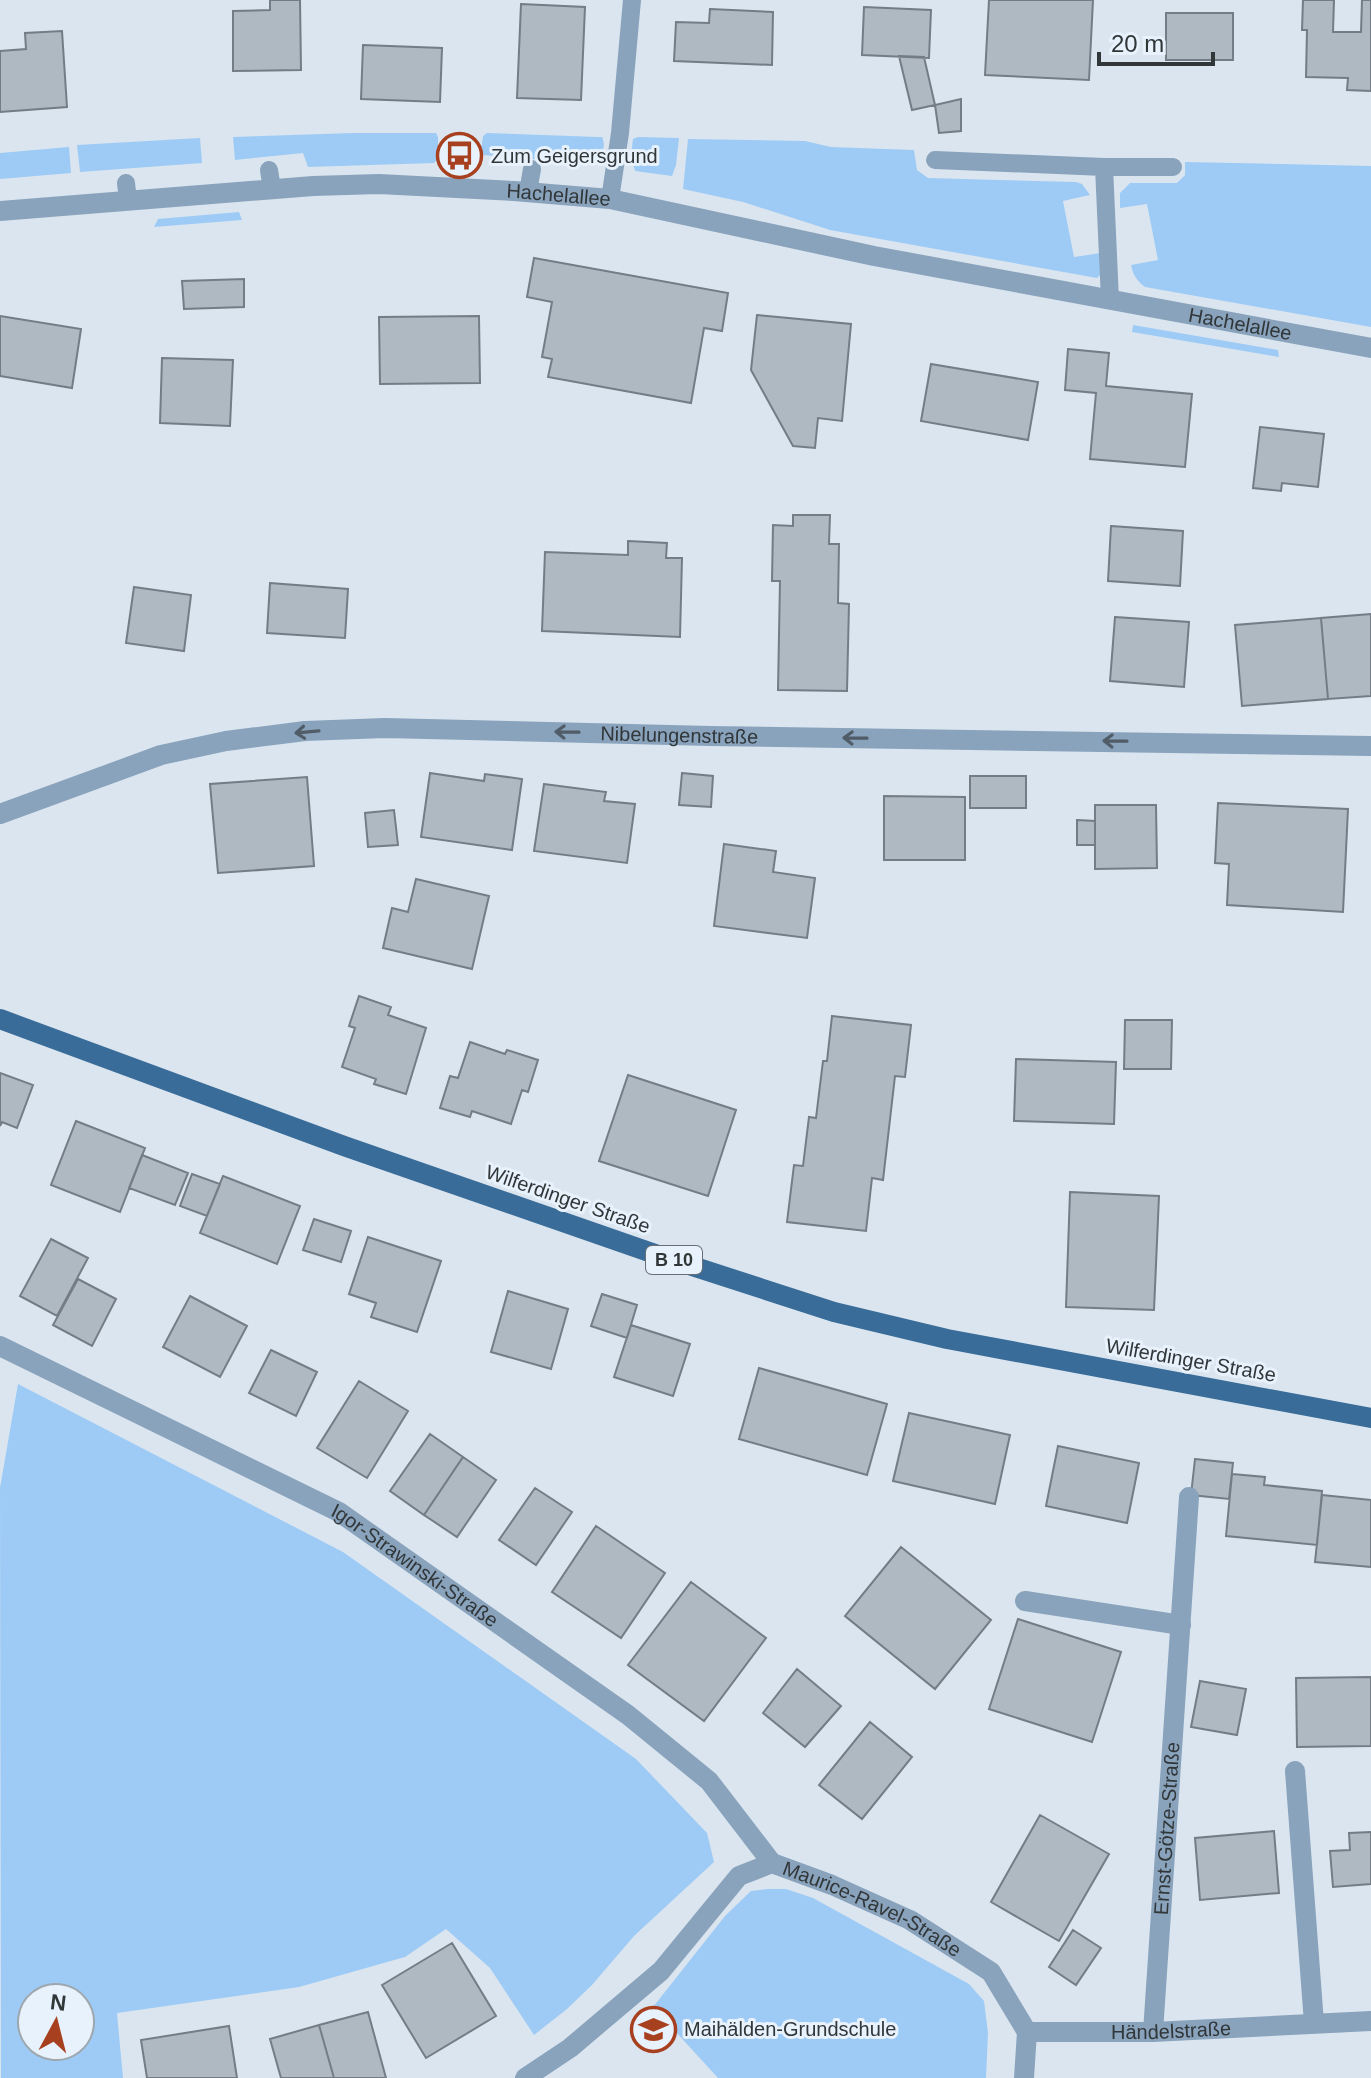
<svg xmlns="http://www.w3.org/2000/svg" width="1371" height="2078" viewBox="0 0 1371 2078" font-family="Helvetica,sans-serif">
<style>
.green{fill:#9ecbf5;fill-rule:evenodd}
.building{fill:#afb9c2;stroke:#747d86;stroke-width:2}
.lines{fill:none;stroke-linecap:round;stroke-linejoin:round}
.service{stroke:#89a3bc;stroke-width:18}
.minor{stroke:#89a3bc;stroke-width:20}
.tertiary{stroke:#89a3bc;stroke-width:20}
.primary{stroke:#396c98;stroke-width:20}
.oneway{stroke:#505c67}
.labels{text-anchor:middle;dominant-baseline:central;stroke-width:6;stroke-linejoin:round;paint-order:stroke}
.shield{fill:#e8f2fc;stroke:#686e74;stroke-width:2}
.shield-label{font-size:18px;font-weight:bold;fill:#313639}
.poi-label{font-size:20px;fill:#313639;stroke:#e8f2fc;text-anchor:start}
.street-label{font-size:20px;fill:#313639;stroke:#e8f2fc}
</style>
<rect width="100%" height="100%" fill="#dbe5ef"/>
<!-- green -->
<path class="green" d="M353,133H436L438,137V159L434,163L308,167L303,153L235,160L233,137Z
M487,133L598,137H602C607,147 601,158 594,164L484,155L481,151L483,136Z
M638,137L679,138L676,165L672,176L635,171L631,156L633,139Z
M200,138L202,163L80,172L77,145Z
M688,139L805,141L831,147L914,150L917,170L928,178L1076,182L1082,184L1090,195L1063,201L1074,257L1101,253L1100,275L1097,278L830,230L743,202L683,189Z
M69,147L71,173L0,179V153Z
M1185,162L1371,166V327L1145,287C1137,281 1133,275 1131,265L1158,260L1147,204L1120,208V193L1130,183H1177L1185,175Z
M239,212L242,220L154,227L158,219Z
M1133,325L1278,350L1279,357L1132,332Z
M18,1384L343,1552L636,1759L707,1833L714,1862L634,1936L592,1985L567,2009L534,2035L490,1968L446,1929L405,1957L299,1987L117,2013L123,2078H1L0,1488ZM32,1998H80V2046H32Z
M767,1889H786L813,1898L969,1984L984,2001L988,2033L986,2078H718L653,2007L725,1916L751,1891Z"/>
<!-- building -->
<path class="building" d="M270,0H300L301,70L233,71V11L270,10Z
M989,0H1093L1089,80L985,75Z
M1303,0H1334L1333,32H1361L1362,0H1371V91L1347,90L1348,78L1306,77L1307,30H1302Z
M521,4L585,7L581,100L517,98Z
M864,7L931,10L929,58L862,55Z
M710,9L773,12L772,65L674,61L676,22L709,23Z
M1166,13H1233V60H1166Z
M62,31L67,107L0,112V51L26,49L25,33Z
M363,45L442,48L440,102L361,99Z
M899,56L924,57L935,105L912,110Z
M961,99V131L939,133L935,105Z
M534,258L728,293L722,331L704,328L691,403L548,377L552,359L542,357L552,302L527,297Z
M244,279V307L184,309L182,281Z
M757,315L851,324L842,421L818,418L815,448L793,446L751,370Z
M0,316L81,329L72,388L0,376Z
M479,316L480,383L380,384L379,317Z
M1068,349L1109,353L1106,386L1192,394L1185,467L1090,459L1096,393L1065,390Z
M162,358L233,360L230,426L160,423Z
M931,364L1038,382L1028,440L921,421Z
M1260,427L1324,434L1318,487L1282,483L1281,491L1253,488Z
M793,515H830L829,544H839L838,603L849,604L847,691L778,690L780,581H772L773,525L793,526Z
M1111,526L1183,531L1180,586L1108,581Z
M628,541L667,543L666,558H682L680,637L542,631L545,552L628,555Z
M270,583L348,589L345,638L267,633Z
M134,587L191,595L184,651L126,643Z
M1371,614V696L1328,699L1321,618Z
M1115,617L1189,622L1184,687L1110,681Z
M1321,618L1328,699L1242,706L1235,625Z
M430,773L484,781L485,774L522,779L512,850L421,837Z
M682,773L713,776L711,807L679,805Z
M970,776H1026V808H970Z
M307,777L314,866L218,873L210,784Z
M544,784L606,792L604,801L635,804L627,863L534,851Z
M884,796L965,797V860H884Z
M1218,803L1348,809L1343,912L1227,905L1229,864L1215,863Z
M1095,805H1156L1157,868L1095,869Z
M394,810L398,845L368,847L365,813Z
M1077,820L1095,821V845H1077Z
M724,844L776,851L773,872L815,878L807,938L714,926Z
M416,879L489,896L472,969L383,948L392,908L408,912Z
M359,996L391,1007L388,1015L426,1028L406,1094L374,1084L376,1079L342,1067L355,1028L349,1026Z
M832,1016L911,1025L905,1077L895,1076L883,1180L872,1178L866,1231L787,1222L794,1165L803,1166L809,1117L816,1118L823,1061H827Z
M1125,1020H1172L1171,1069H1124Z
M470,1042L505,1054L507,1050L538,1060L528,1092L522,1090L511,1124L472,1111L470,1117L440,1108L450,1076L458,1078Z
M1016,1059L1116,1062L1114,1124L1014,1121Z
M0,1073L33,1085L17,1128L2,1122L0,1126Z
M628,1075L736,1110L708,1196L599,1161Z
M76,1121L145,1148L120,1212L51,1185Z
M142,1155L188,1173L175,1205L129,1188Z
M192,1174L220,1184L207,1216L180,1206Z
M223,1176L300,1206L277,1264L200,1233Z
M1070,1192L1159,1196L1154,1310L1066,1307Z
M314,1219L351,1231L341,1262L303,1250Z
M368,1237L441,1261L417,1332L371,1317L376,1303L349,1294Z
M51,1239L88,1258L57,1316L20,1296Z
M78,1279L116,1299L92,1346L53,1325Z
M508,1291L568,1309L551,1369L491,1352Z
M602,1294L637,1305L627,1338L591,1326Z
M190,1296L247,1326L220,1377L163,1347Z
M631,1325L690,1344L673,1396L614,1377Z
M271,1350L317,1372L296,1416L249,1393Z
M759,1368L887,1404L867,1475L739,1439Z
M359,1381L408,1411L367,1478L317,1448Z
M909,1413L1010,1435L995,1504L893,1481Z
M430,1434L463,1457L424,1515L390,1491Z
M1058,1446L1139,1463L1127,1523L1046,1506Z
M463,1457L496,1480L457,1537L424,1515Z
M1195,1459L1233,1463L1229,1499L1191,1495Z
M1232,1474L1265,1477L1264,1485L1322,1491L1317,1545L1226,1536Z
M535,1488L572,1512L536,1565L499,1540Z
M1322,1495L1371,1500V1567L1315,1562Z
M596,1526L665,1573L621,1638L552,1592Z
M901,1547L991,1620L935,1689L845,1616Z
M691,1582L766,1638L704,1721L628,1665Z
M1018,1619L1121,1652L1092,1742L989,1709Z
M797,1669L841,1706L805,1747L763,1713Z
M1371,1677V1746L1297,1747L1296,1678Z
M1200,1681L1246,1689L1237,1735L1191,1727Z
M870,1722L912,1757L862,1819L819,1785Z
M1040,1815L1109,1854L1059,1941L991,1902Z
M1274,1831L1279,1893L1200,1900L1195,1838Z
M1371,1832V1884L1333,1887L1330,1851L1350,1850L1349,1833Z
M1073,1930L1101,1948L1076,1985L1049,1967Z
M452,1943L496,2016L426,2058L382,1985Z
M368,2012L386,2078H334L319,2025Z
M319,2025L334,2078H281L270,2039Z
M229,2026L237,2078H147L141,2040Z"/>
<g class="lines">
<!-- service -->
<path class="service" d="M935,160L1104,167H1173
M1104,167L1110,300
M269,170L272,189
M126,183L128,201
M528,192L532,169
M610,199L620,133L632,0"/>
<!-- minor -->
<g class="minor">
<path id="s1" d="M0,814L161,755L226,741L305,731L385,728L710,736L1371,746"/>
<path id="s2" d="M0,1346L339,1512L628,1715L709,1781L772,1863"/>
<path d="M1025,1601L1181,1625"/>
<path d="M1295,1771L1314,2023"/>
<path id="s3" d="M1027,2032H1153L1371,2021"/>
<path id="s4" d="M1153,2032L1189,1497"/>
<path id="s5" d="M525,2078L570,2048L661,1971L739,1876L772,1863L832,1885L910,1920L991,1972L1027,2032L1024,2078"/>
</g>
<!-- tertiary -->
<path class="tertiary" id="s6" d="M0,211L313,186L379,184L514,191L610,199L874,256L1371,348"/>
<!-- primary -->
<path class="primary" d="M0,1019L344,1146L655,1254L834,1312L947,1339L1371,1418"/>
</g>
<!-- one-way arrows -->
<defs><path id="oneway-shaft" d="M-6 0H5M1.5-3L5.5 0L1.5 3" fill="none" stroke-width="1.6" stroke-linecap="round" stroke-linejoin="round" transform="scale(2)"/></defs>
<g class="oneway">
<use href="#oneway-shaft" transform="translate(307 732) rotate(175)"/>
<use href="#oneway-shaft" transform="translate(567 732) rotate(-179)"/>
<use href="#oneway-shaft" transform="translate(855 738) rotate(-179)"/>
<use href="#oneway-shaft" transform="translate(1115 741) rotate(-179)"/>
</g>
<!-- icons -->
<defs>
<symbol id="bus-ring" viewBox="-11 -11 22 22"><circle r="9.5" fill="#e8f2fc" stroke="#a7401f" stroke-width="1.5"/><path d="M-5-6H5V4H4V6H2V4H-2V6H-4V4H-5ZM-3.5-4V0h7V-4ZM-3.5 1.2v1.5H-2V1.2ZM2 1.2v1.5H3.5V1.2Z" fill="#a7401f"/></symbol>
<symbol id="school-ring" viewBox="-11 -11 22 22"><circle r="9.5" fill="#e8f2fc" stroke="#a7401f" stroke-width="1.5"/><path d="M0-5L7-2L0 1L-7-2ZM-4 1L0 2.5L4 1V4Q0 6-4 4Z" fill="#a7401f"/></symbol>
</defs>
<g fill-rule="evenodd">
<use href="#bus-ring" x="434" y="130" width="51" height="51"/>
<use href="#school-ring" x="628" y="2004" width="51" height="51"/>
</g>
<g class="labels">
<!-- shield labels -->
<rect class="shield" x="646" y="1246" width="56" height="28" rx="6"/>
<g class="shield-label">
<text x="674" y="1260">B 10</text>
</g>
<!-- poi labels -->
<g class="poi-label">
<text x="491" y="156">Zum Geigersgrund</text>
<text x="684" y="2029">Maihälden-Grundschule</text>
</g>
<!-- street labels -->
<g class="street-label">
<text stroke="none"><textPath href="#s6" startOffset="560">Hachelallee</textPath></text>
<text stroke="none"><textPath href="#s6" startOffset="1254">Hachelallee</textPath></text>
<text stroke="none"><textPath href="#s1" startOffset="692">Nibelungenstraße</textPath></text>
<text transform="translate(568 1199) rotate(19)">Wilferdinger Straße</text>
<text transform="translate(1191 1360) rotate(10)">Wilferdinger Straße</text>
<text stroke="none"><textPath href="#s2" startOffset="470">Igor-Strawinski-Straße</textPath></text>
<text stroke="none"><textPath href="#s4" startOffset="204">Ernst-Götze-Straße</textPath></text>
<text stroke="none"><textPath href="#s5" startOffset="442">Maurice-Ravel-Straße</textPath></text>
<text stroke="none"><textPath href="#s3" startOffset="144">Händelstraße</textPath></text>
</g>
</g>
<!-- north arrow -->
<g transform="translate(56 2022) rotate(7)"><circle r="38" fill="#e8f2fc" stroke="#9fa7ae" stroke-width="2"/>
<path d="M0-6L14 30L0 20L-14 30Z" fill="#a7401f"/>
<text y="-12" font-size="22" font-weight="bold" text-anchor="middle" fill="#313639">N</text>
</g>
<!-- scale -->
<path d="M1099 52v12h114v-12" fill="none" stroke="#313639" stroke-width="4"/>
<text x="1111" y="52" font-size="24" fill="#313639" stroke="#e8f2fc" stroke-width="6" paint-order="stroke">20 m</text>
</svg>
